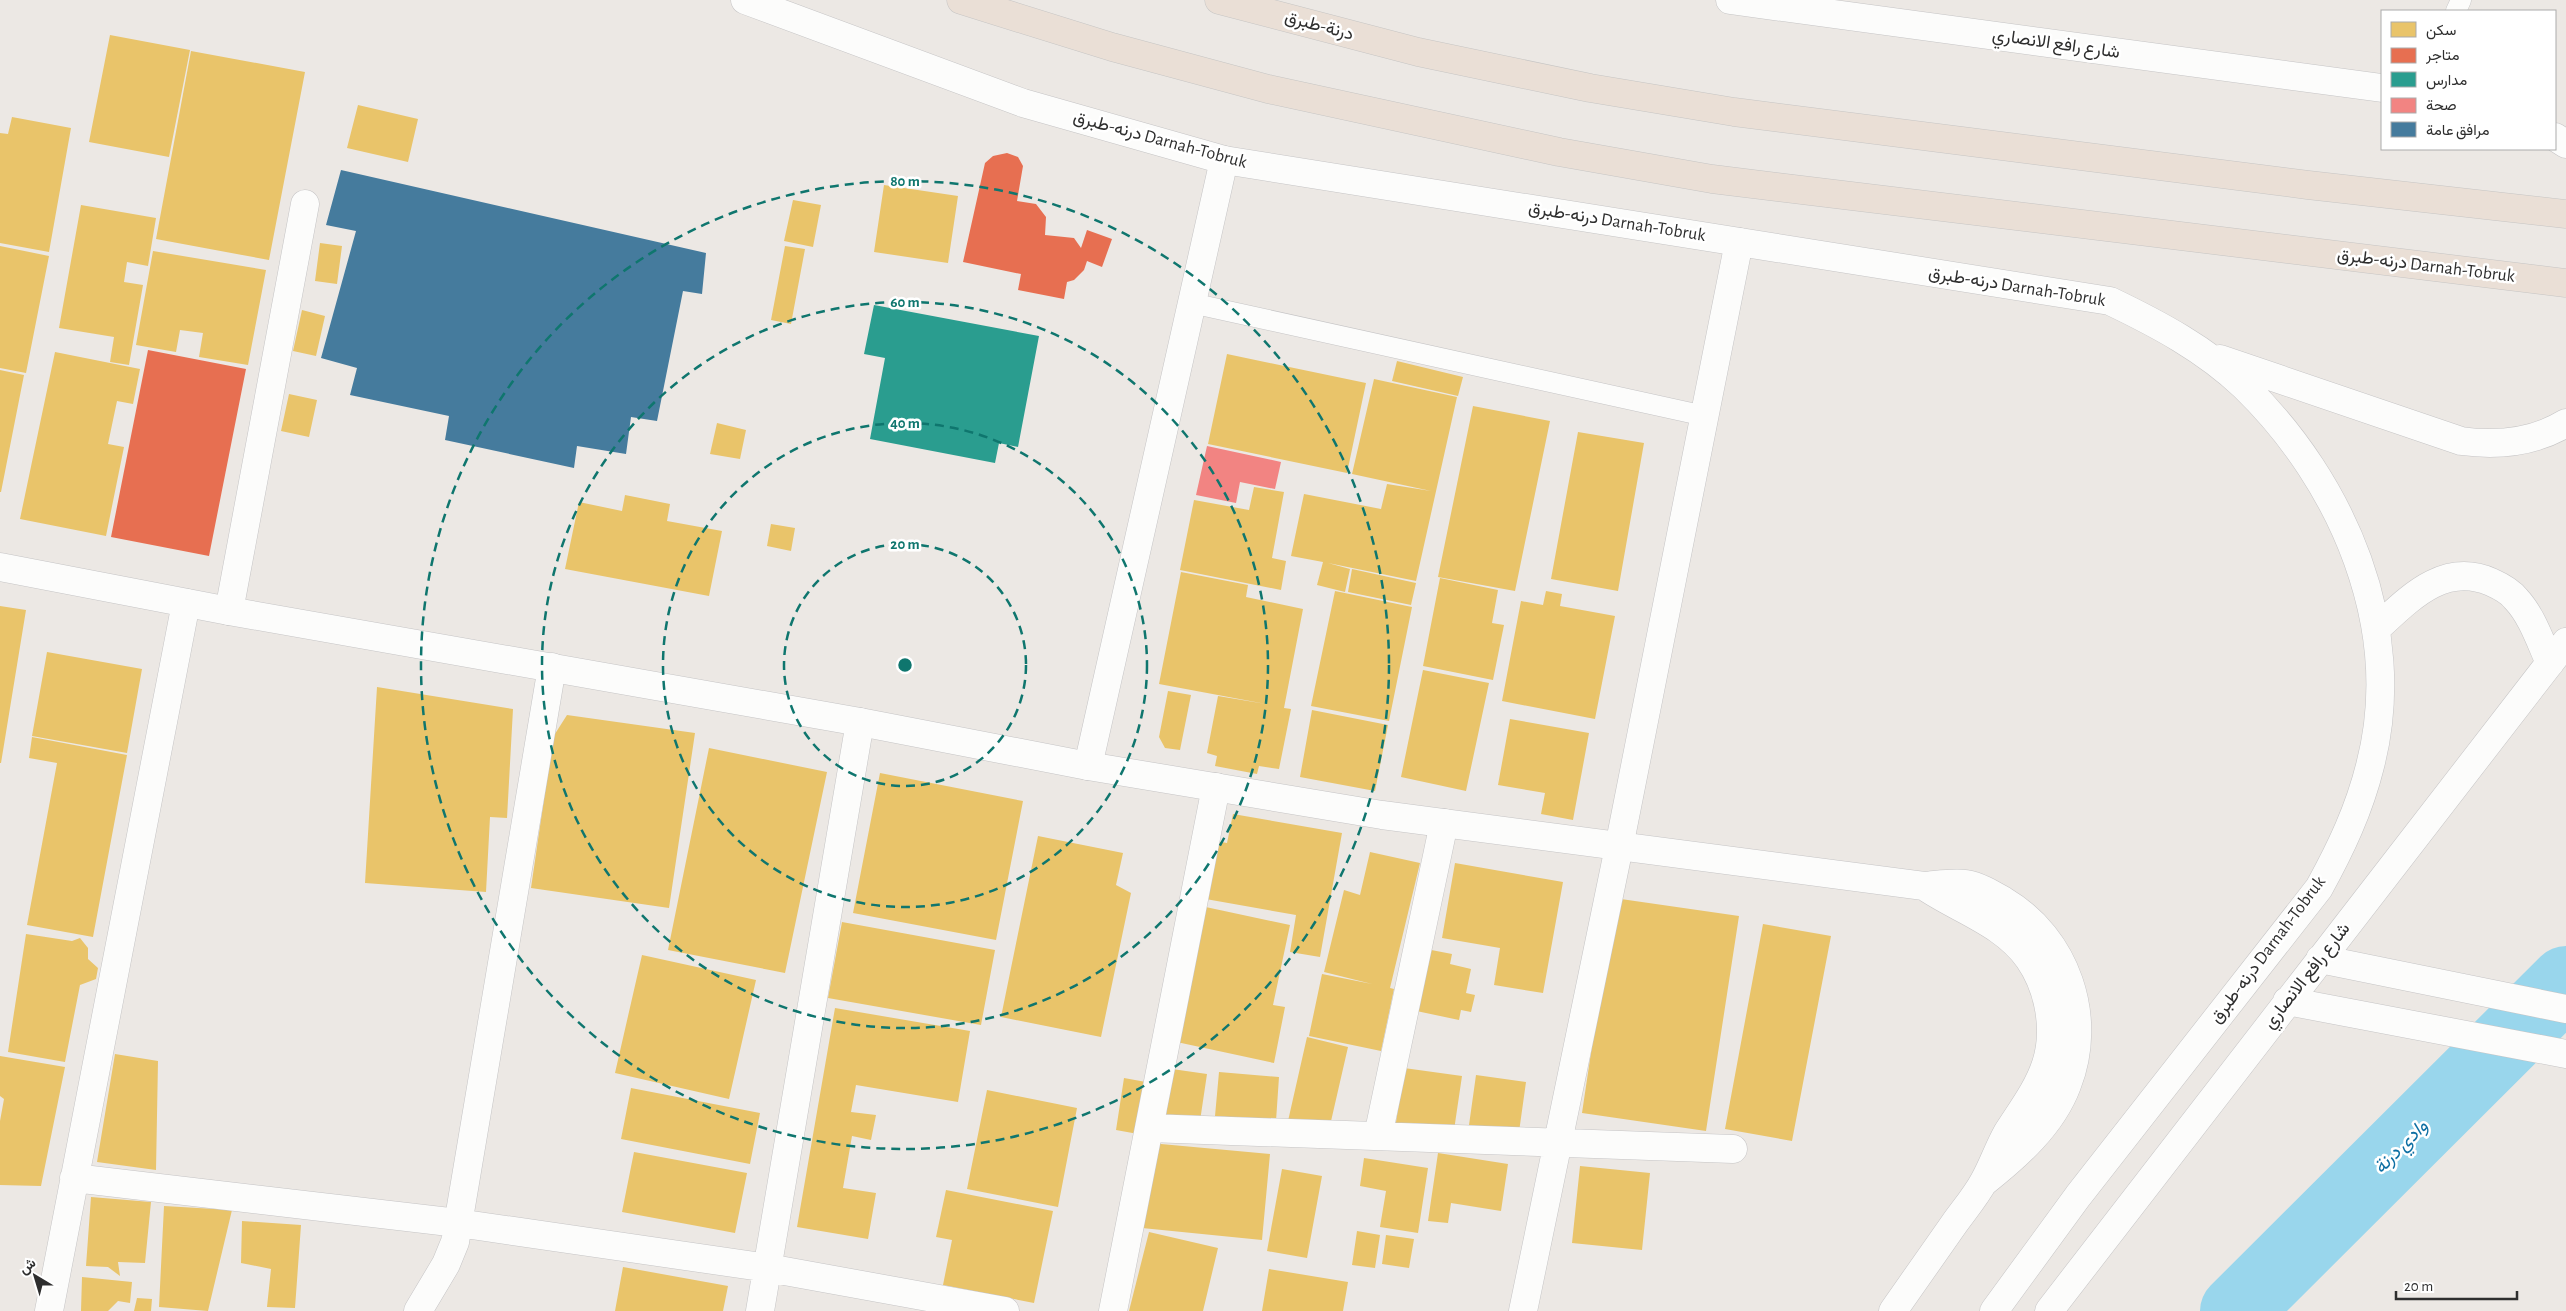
<svg xmlns="http://www.w3.org/2000/svg" width="2566" height="1311" viewBox="0 0 2566 1311" font-family="'Alegreya Sans',Vazirmatn,sans-serif">
<style>
.homes{fill:#e9c46a}
.shops{fill:#e76f51}
.schools{fill:#2a9d8f}
.health{fill:#f28482}
.public{fill:#457b9d}
.lines{fill:none;stroke-linecap:round;stroke-linejoin:round}
.river{stroke:#99d6ec;stroke-width:72}
.lane-casing{stroke:#c5c4c5;stroke-width:21}
.street-casing{stroke:#c5c4c5;stroke-width:29}
.secondary-casing{stroke:#c5c4c5;stroke-width:29}
.highway-casing{stroke:#c6c5c4;stroke-width:29}
.lane{stroke:#fcfcfb;stroke-width:20}
.street{stroke:#fcfcfb;stroke-width:28}
.secondary{stroke:#fcfcfb;stroke-width:28}
.highway{stroke:#eadfd6;stroke-width:28}
.ring{fill:none;stroke:#0f766e;stroke-width:2.5;stroke-dasharray:9 6}
.labels{text-anchor:middle;dominant-baseline:central;stroke-width:5;stroke-linejoin:round;paint-order:stroke}
.street-label{font-size:18px;fill:#2e2e2e;stroke:#fff}
.water-label{font-size:19px;font-style:italic;fill:#0d6fa3;stroke:#fff}
.centre{fill:#0f766e;stroke:#fff;stroke-width:2.5}
.ring-label{font-size:15px;text-anchor:middle;font-weight:bold;fill:#0f766e;stroke:#fff;stroke-width:5;stroke-linejoin:round;paint-order:stroke}
</style>
<rect width="100%" height="100%" fill="#ece8e4"/>
<!-- homes -->
<path class="homes" d="M110,35L190,50L169,157L89,142Z
M191,51L305,72L269,260L156,239Z
M358,105L418,119L408,162L347,148Z
M12,117L71,128L49,252L0,243V133L8,134Z
M884,185L958,196L948,263L874,252Z
M793,200L821,205L813,247L784,241Z
M81,205L156,218L148,266L127,262L124,282L143,285L129,365L110,362L114,337L59,328Z
M320,243L342,246L337,284L315,281Z
M0,246L49,256L26,373L0,368Z
M785,246L805,249L791,324L771,320Z
M153,251L266,270L248,365L199,357L203,333L180,330L176,352L136,345Z
M302,310L325,316L316,356L293,351Z
M55,352L140,369L133,404L117,401L108,444L124,447L106,536L20,519Z
M1227,354L1366,383L1347,473L1208,444Z
M1397,361L1463,377L1458,396L1392,381Z
M0,370L24,375L1,492H0Z
M1374,379L1457,397L1416,581L1328,563L1350,569L1345,592L1317,585L1323,562L1291,556L1304,494L1381,509L1387,484L1431,491L1352,474Z
M289,394L317,400L309,437L281,431Z
M1473,406L1550,421L1515,591L1438,577Z
M717,423L746,430L740,459L710,454Z
M1578,432L1644,443L1618,591L1551,579Z
M1254,487L1284,492L1272,558L1286,561L1281,590L1180,570L1194,500L1249,510Z
M625,495L670,504L667,521L722,531L709,596L565,569L579,502L622,511Z
M771,524L795,528L791,551L767,546Z
M1352,569L1416,583L1411,605L1348,592Z
M1181,572L1248,585L1246,597L1303,609L1284,708L1291,709L1279,769L1259,766L1257,774L1215,766L1217,756L1207,753L1218,696L1266,704L1159,684Z
M1440,578L1498,590L1492,623L1504,625L1493,680L1423,666Z
M1335,591L1412,607L1389,721L1311,706Z
M1546,591L1562,594L1560,606L1615,616L1595,719L1502,701L1521,601L1543,605Z
M0,606L26,610L1,763H0Z
M47,652L142,669L127,753L32,736Z
M1423,670L1489,683L1466,791L1401,777Z
M377,687L513,709L507,818L490,817L486,892L365,883Z
M1168,691L1191,695L1180,750L1165,748L1159,737Z
M1312,710L1388,725L1375,791L1300,777Z
M567,715L695,733L669,908L531,888L553,737Z
M1510,719L1589,733L1573,820L1541,814L1545,793L1498,785Z
M32,737L127,755L93,937L27,925L57,763L29,758Z
M709,748L827,772L785,973L668,950Z
M880,773L1023,801L996,940L853,913Z
M1233,814L1342,833L1320,957L1290,952L1296,915L1200,898L1211,840L1227,843Z
M1038,836L1123,853L1116,885L1131,893L1101,1037L1001,1017Z
M1370,852L1420,863L1390,988L1394,989L1381,1051L1309,1036L1322,974L1372,984L1324,972L1344,890L1360,895Z
M1455,863L1563,882L1543,993L1494,985L1500,948L1442,938Z
M1614,898L1739,916L1706,1131L1582,1113Z
M1201,906L1290,925L1273,1005L1285,1007L1274,1063L1172,1041Z
M842,922L995,950L981,1025L828,998Z
M1763,924L1831,936L1792,1141L1725,1129Z
M26,934L72,941L80,938L88,948V959L98,968L96,979L80,985L65,1062L8,1052Z
M1421,948L1452,954L1450,964L1471,969L1466,993L1475,995L1471,1012L1461,1010L1459,1020L1407,1009Z
M642,955L756,980L729,1099L615,1073Z
M835,1008L970,1031L958,1102L856,1085L851,1112L876,1115L871,1140L852,1136L843,1188L876,1193L868,1239L797,1227Z
M1307,1037L1348,1047L1329,1130L1288,1121Z
M115,1054L158,1061L156,1170L97,1162Z
M0,1056L65,1067L41,1186L0,1185V1121L4,1099L0,1096Z
M1404,1068L1462,1076L1453,1137L1395,1129Z
M1172,1069L1207,1074L1200,1121L1166,1116Z
M1219,1072L1279,1077L1276,1121L1215,1116Z
M1476,1075L1526,1082L1519,1132L1469,1125Z
M1124,1078L1146,1082L1138,1134L1116,1130Z
M631,1088L760,1113L750,1164L621,1139Z
M987,1090L1077,1108L1058,1207L967,1189Z
M1150,1143L1270,1154L1262,1240L1142,1228Z
M634,1152L747,1173L735,1233L622,1212Z
M1438,1153L1508,1164L1501,1211L1451,1203L1448,1223L1428,1221Z
M1364,1158L1428,1168L1418,1233L1380,1227L1386,1191L1360,1186Z
M1580,1166L1650,1173L1642,1250L1572,1243Z
M1282,1169L1322,1176L1307,1258L1267,1251Z
M946,1190L1053,1211L1034,1303L943,1285L952,1240L936,1237Z
M91,1197L151,1202L145,1263L118,1262L120,1276L108,1267L86,1266Z
M164,1206L232,1210L208,1311L159,1307Z
M242,1221L301,1225L295,1308L267,1307L271,1269L241,1263Z
M1357,1231L1380,1235L1375,1268L1352,1265Z
M1149,1232L1218,1248L1203,1311H1129Z
M1386,1235L1414,1239L1409,1268L1382,1264Z
M623,1267L728,1286L723,1311H615Z
M1269,1269L1348,1282L1343,1311H1262Z
M82,1277L132,1282L130,1303L118,1301L108,1311H81Z
M137,1298L152,1299L151,1311H134Z"/>
<!-- shops -->
<path class="shops" d="M1007,153L1018,157L1023,166L1017,201L1036,204L1046,217L1045,235L1074,238L1081,248L1087,230L1112,239L1102,267L1087,261L1084,270L1074,280L1067,282L1064,299L1018,290L1021,274L963,262L985,163L993,156Z
M148,350L246,369L209,556L111,537Z"/>
<!-- schools -->
<path class="schools" d="M874,305L1039,336L1018,447L999,443L995,463L870,439L885,358L864,354Z"/>
<!-- health -->
<path class="health" d="M1207,446L1281,462L1275,489L1240,482L1236,503L1196,495Z"/>
<!-- public -->
<path class="public" d="M341,170L706,253L702,294L683,291L657,421L631,417L626,454L577,446L574,468L445,440L449,416L350,395L357,368L321,358L356,231L326,225Z"/>
<g class="lines">
<!-- river -->
<path class="river" d="M2236,1311L2566,982"/>
<defs>
<path id="lane" d="M2456,11L2461,0
M1191,303L1705,416"/>
<path id="street" d="M229,611L305,204
M1088,766L1224,160
M1149,1128L1733,1149
M1378,1136L1444,823
M74,1178L458,1223L768,1268L1005,1311
M49,1311L186,603
M418,1311L446,1264L455,1242L552,667
M760,1311L860,722
M1113,1311L1216,787
M1523,1311L1619,847L1739,242"/>
<path id="secondary" d="M745,0L1023,103L1224,160L2110,301C2158,324 2205,349 2244,386C2343,482 2406,628 2370,766C2359,810 2341,848 2319,888L2078,1196L1994,1311
M1730,0L2382,88
M2555,137L2566,144
M2220,359L2461,441C2498,446 2533,443 2566,423
M0,567L229,611L860,722L1088,766L1382,815L1924,886C1937,885 1953,882 1966,884C1979,886 1992,894 2004,901C2066,938 2094,1017 2067,1085C2052,1125 2017,1156 1984,1182
M2376,629C2408,600 2443,561 2491,582C2500,586 2510,591 2516,599C2532,616 2540,641 2550,663
M2320,959L2566,1009
M2287,1001L2566,1054
M1893,1311C1913,1282 1934,1253 1954,1224C1964,1210 1976,1196 1984,1181C1993,1165 1998,1149 2007,1133C2021,1111 2038,1089 2046,1064C2057,1030 2049,988 2029,959C2004,923 1959,910 1924,886
M2049,1311L2566,642"/>
<path id="highway" d="M961,0L1112,47L1268,89L1559,152L1712,179L2566,283
M1219,0L1418,52L1590,88L1734,112L2308,185L2566,214"/>
</defs>
<!-- lane casing -->
<use href="#lane" class="lane-casing"/>
<!-- street casing -->
<use href="#street" class="street-casing"/>
<!-- secondary casing -->
<use href="#secondary" class="secondary-casing"/>
<!-- highway casing -->
<use href="#highway" class="highway-casing"/>
<!-- lane -->
<use href="#lane" class="lane"/>
<!-- street -->
<use href="#street" class="street"/>
<!-- secondary -->
<use href="#secondary" class="secondary"/>
<!-- highway -->
<use href="#highway" class="highway"/>
</g>
<!-- distance rings -->
<g class="ring">
<circle cx="905" cy="665" r="121"/>
<circle cx="905" cy="665" r="242"/>
<circle cx="905" cy="665" r="363"/>
<circle cx="905" cy="665" r="484"/>
</g>
<g class="labels">
<!-- street labels -->
<g class="street-label">
<text transform="translate(1319 26) rotate(15)">درنة-طبرق</text>
<text transform="translate(2056 44) rotate(8)">شارع رافع الانصاري</text>
<text transform="translate(1160 140) rotate(15)">درنه-طبرق Darnah-Tobruk</text>
<text transform="translate(1617 222) rotate(9)">درنه-طبرق Darnah-Tobruk</text>
<text transform="translate(2426 266) rotate(7)">درنه-طبرق Darnah-Tobruk</text>
<text transform="translate(2017 287) rotate(9)">درنه-طبرق Darnah-Tobruk</text>
<text transform="translate(2268 950) rotate(-53)">درنه-طبرق Darnah-Tobruk</text>
<text transform="translate(2307 976) rotate(-52)">شارع رافع الانصاري</text>
</g>
<!-- water labels -->
<g class="water-label">
<text transform="translate(2401 1147) rotate(-45)">وادي درنة</text>
</g>
</g>
<circle cx="905" cy="665" r="8" class="centre"/>
<g class="ring-label">
<text x="905" y="186">80 m</text>
<text x="905" y="307">60 m</text>
<text x="905" y="428">40 m</text>
<text x="905" y="549">20 m</text>
</g>
<!-- legend -->
<rect x="2381" y="10" width="175" height="140" fill="#ffffff" stroke="#ababab"/>
<rect x="2391" y="22" width="25" height="15" fill="#e9c46a" stroke="#ababab"/>
<text x="2426" y="35" font-size="15" fill="#2e2e2e">سكن</text>
<rect x="2391" y="48" width="25" height="15" fill="#e76f51" stroke="#ababab"/>
<text x="2426" y="60" font-size="15" fill="#2e2e2e">متاجر</text>
<rect x="2391" y="72" width="25" height="15" fill="#2a9d8f" stroke="#ababab"/>
<text x="2426" y="85" font-size="15" fill="#2e2e2e">مدارس</text>
<rect x="2391" y="98" width="25" height="15" fill="#f28482" stroke="#ababab"/>
<text x="2426" y="110" font-size="15" fill="#2e2e2e">صحة</text>
<rect x="2391" y="122" width="25" height="15" fill="#457b9d" stroke="#ababab"/>
<text x="2426" y="135" font-size="15" fill="#2e2e2e">مرافق عامة</text>
<!-- north arrow -->
<g transform="translate(35 1276) rotate(322)" stroke="#ffffff" stroke-width="4" paint-order="stroke">
<path d="M0-4L9 19L0 12L-9 19Z" fill="#2e2e2e"/>
<text y="-8" font-size="14" font-weight="bold" text-anchor="middle" fill="#2e2e2e">ش</text>
</g>
<!-- scale -->
<path d="M2396 1291v8h121v-8" fill="none" stroke="#2e2e2e" stroke-width="2.5"/>
<text x="2404" y="1291" font-size="15" fill="#2e2e2e" stroke="#ffffff" stroke-width="4" paint-order="stroke">20 m</text>
</svg>
